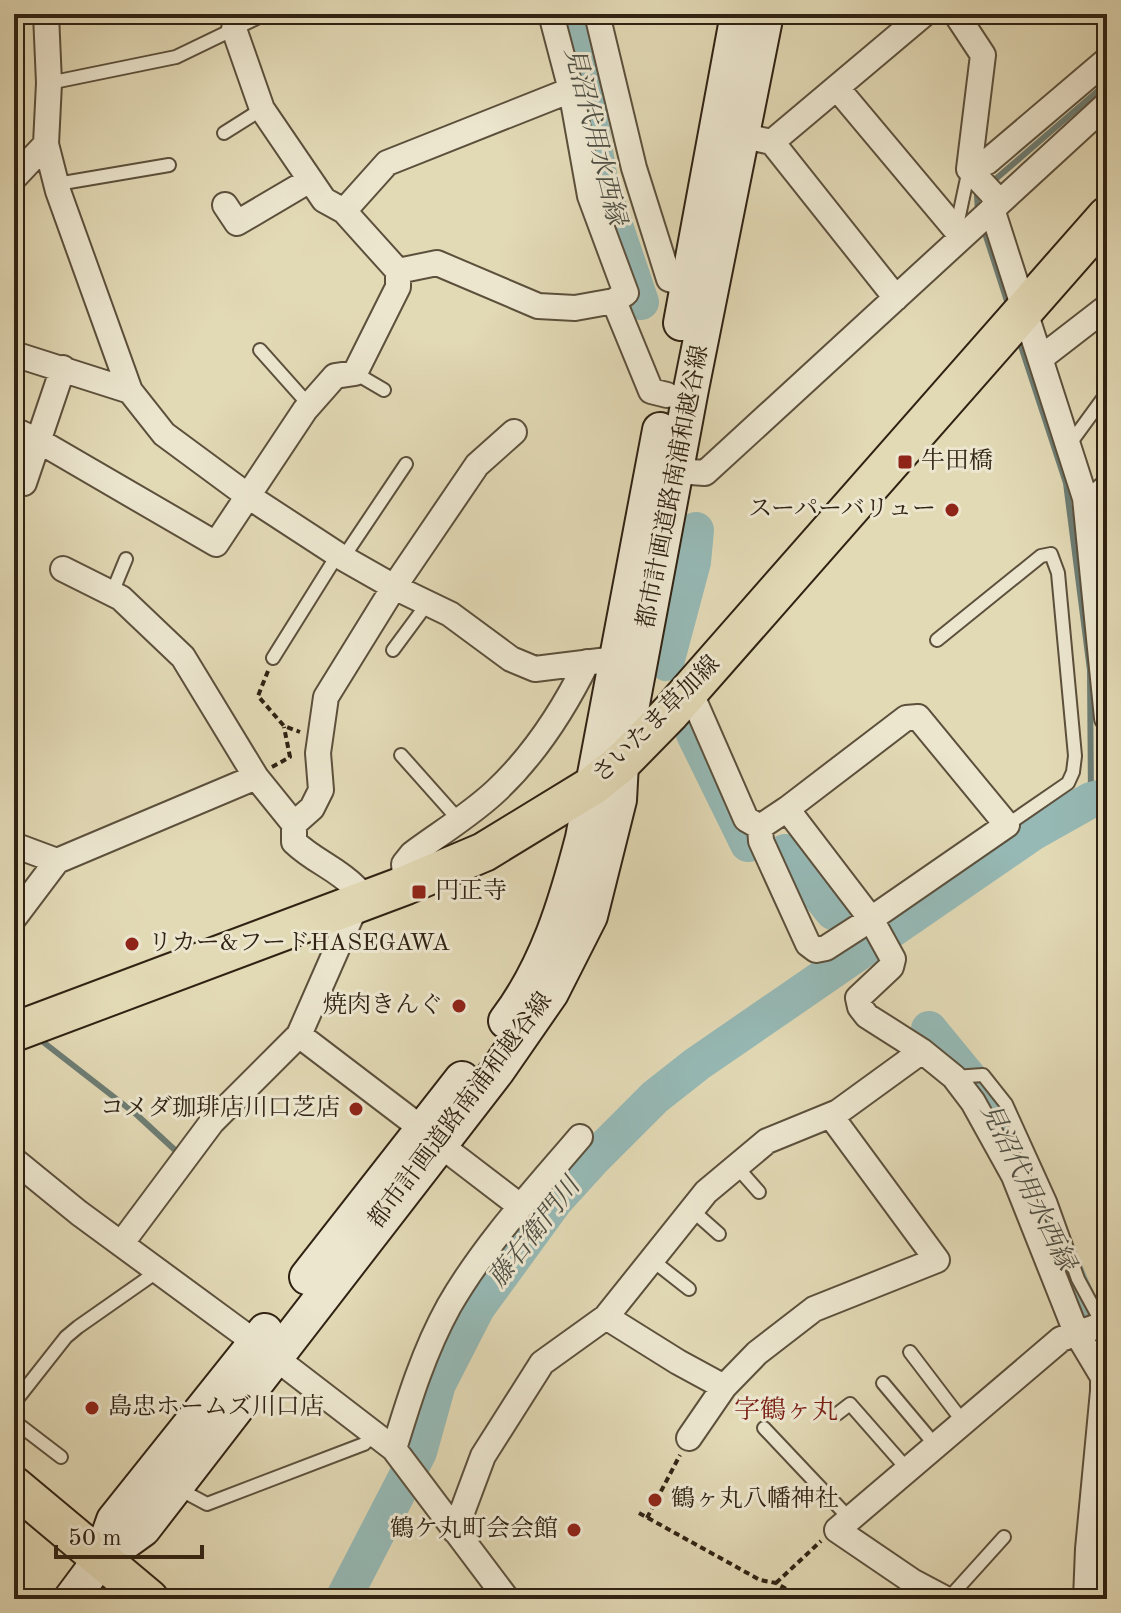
<svg xmlns="http://www.w3.org/2000/svg" width="1121" height="1613" viewBox="0 0 1121 1613" font-family="'Old Standard TT','Noto Serif JP',serif">
<style>
.lines{fill:none;stroke-linecap:round;stroke-linejoin:round}
.stream{stroke:#6d7d74;stroke-width:6}
.river{stroke:#96b9b5;stroke-width:36}
.lane-casing{stroke:#5c503c;stroke-width:16}
.street-casing{stroke:#5c503c;stroke-width:28}
.secondary-casing{stroke:#302213;stroke-width:38}
.primary-casing{stroke:#302213;stroke-width:42}
.path{stroke:#302213;stroke-width:4;stroke-dasharray:6 4;stroke-linecap:butt}
.lane{stroke:#ece6cf;stroke-width:12}
.street{stroke:#ece6cf;stroke-width:24}
.secondary{stroke:#ece6cf;stroke-width:34}
.primary{stroke:#e2d9b5;stroke-width:38}
.poi-dot{fill:#8f2418;stroke:#ece6cf;stroke-width:3}
.labels{text-anchor:middle;dominant-baseline:central;stroke-width:6;stroke-linejoin:round;paint-order:stroke}
.poi-label{font-size:24px;fill:#302213;stroke:#ece6cf;text-anchor:start}
.street-label{font-size:24px;fill:#302213;stroke:#ece6cf}
.water-label{font-size:26px;font-style:italic;fill:#4f4f44;stroke:#ece6cf}
.neighbourhood-label{font-size:26px;fill:#7a1f14;stroke:#ece6cf}
</style>
<rect width="100%" height="100%" fill="#e2d9b5"/>
<filter id="stains"><feTurbulence type="fractalNoise" baseFrequency=".0025" numOctaves="4"/><feColorMatrix values="0 0 0 0 .2 0 0 0 0 .09 0 0 0 0 .02 0 0 0 .5 -.17"/></filter>
<radialGradient id="worn" r=".72"><stop offset=".6" stop-color="#630" stop-opacity="0"/><stop offset="1" stop-color="#630" stop-opacity=".3"/></radialGradient>
<g class="lines">
<!-- stream -->
<path class="stream" d="M991,183L1107,83
M978,212L977,195L983,190
M983,227L1009,307
M1018,337L1066,483L1090,670L1091,800
M38,1038L137,1115L176,1151"/>
<!-- river -->
<path class="river" d="M566,14L580,61L600,181L641,302
M666,663L693,562L696,530
M694,734L748,844
M785,852L833,912
M929,1029L984,1096L1013,1149L1075,1294L1098,1344L1107,1357
M343,1599L419,1452L438,1384L477,1308L555,1201L595,1157L655,1097L697,1064L1034,832L1091,800L1107,796
M1100,1599V1536L1107,1494"/>
<defs>
<path id="lane" d="M49,83L176,57L265,14
M224,133L262,109
M57,184L169,165
M956,230L969,169
M260,350L309,405
M355,373L384,390
M1069,445L1107,393
M1085,498L1107,479
M343,558L406,464
M112,593L126,559
M937,640L1041,556L1051,554L1058,573L1075,756L1073,772L1068,783L1007,825
M393,650L427,604
M273,658L338,554
M401,755L458,819
M954,1077L983,1075L1006,1104L1050,1201L1078,1279L1103,1325
M736,1166L759,1192
M692,1210L719,1234
M652,1260L689,1289
M910,1352L964,1423
M883,1383L936,1446
M14,1403L66,1337L78,1327L158,1271
M837,1414L850,1404L908,1470
M14,1421L61,1457
M764,1428L850,1519
M177,1488L207,1504L364,1444L374,1435
M948,1599L1004,1537"/>
<path id="street" d="M46,14L49,83L46,144L58,191L130,391
M551,14L571,90L590,196L626,293L614,301
M597,14L634,168L669,279L689,285
M956,14L983,55L969,169L1000,202
M234,29L262,109L324,200L344,211L398,271L437,263L538,306L575,308L614,301L651,391L667,395
M837,88L962,237
M743,136L772,142L924,14
M772,142L896,298
M969,169L987,162L1107,60
M14,178L46,144
M225,205L237,223L310,180
M992,209L1085,498L1107,718
M344,211L387,163L571,90
M14,354L130,391L164,434L248,496L343,558L394,587L450,614L511,659L535,669L616,659
M1041,358L1107,307
M14,430L39,441L216,544L305,410L335,376L355,373L398,287V271
M676,471L705,473L1107,104
M14,480L24,483L63,368
M63,569L121,598L183,657L256,777L294,824V842C315,862 335,867 356,888L357,903L299,1035L212,1122L121,1244
M690,691L746,819L760,827
M787,809L871,919L1007,825L918,717L906,718L787,809L760,827L761,841L808,944L816,950L826,948L871,919L893,959L891,967L858,998L860,1007L867,1016L922,1051L954,1077L973,1102L1014,1176L1076,1332L1103,1377V1391L1088,1549L1086,1599
M294,824L312,808L321,790L318,753L326,697L394,587L477,465L514,432
M14,845L57,861
M406,885L404,864L412,854C440,833 472,814 497,790C535,754 564,709 587,662
M14,918L57,861L256,777
M299,1035L421,1128
M439,1144L520,1206
M14,1160L79,1213L256,1343L394,1449L507,1599
M606,1317L706,1192L767,1141L838,1112L922,1051
M689,1438L724,1387L757,1353L814,1309L937,1260L831,1116
M394,1449C409,1400 424,1351 449,1306C484,1245 534,1191 580,1137
M455,1531L483,1456L542,1363L606,1317L678,1362L724,1387
M946,1599L912,1581L837,1530L1061,1339L1107,1323"/>
<path id="secondary" d="M681,323L738,14
M506,1021C547,967 566,903 583,838L660,430
M307,1277L462,1079
M100,1560L114,1520L265,1331
M71,1599L100,1560L143,1529L497,1071L551,993L590,916L619,800L621,763L691,389L766,14"/>
<path id="primary" d="M14,1032L406,885L484,852L592,786L621,763L670,713L1107,216
M14,1486L149,1599"/>
</defs>
<!-- lane casing -->
<use href="#lane" class="lane-casing"/>
<!-- street casing -->
<use href="#street" class="street-casing"/>
<!-- secondary casing -->
<use href="#secondary" class="secondary-casing"/>
<!-- primary casing -->
<use href="#primary" class="primary-casing"/>
<!-- path -->
<path class="path" d="M268,671L258,696L284,726L300,732
M272,767L290,757L284,727
M639,1513L760,1580L776,1583L803,1599
M647,1518L680,1455
M776,1583L821,1541"/>
<!-- lane -->
<use href="#lane" class="lane"/>
<!-- street -->
<use href="#street" class="street"/>
<!-- secondary -->
<use href="#secondary" class="secondary"/>
<!-- primary -->
<use href="#primary" class="primary"/>
</g>
<!-- markers -->
<g class="poi-dot">
<rect x="897" y="454" width="16" height="16" rx="4"/>
<circle cx="952" cy="510" r="8"/>
<rect x="411" y="884" width="16" height="16" rx="4"/>
<circle cx="132" cy="944" r="8"/>
<circle cx="459" cy="1006" r="8"/>
<circle cx="356" cy="1109" r="8"/>
<circle cx="92" cy="1408" r="8"/>
<circle cx="655" cy="1500" r="8"/>
<circle cx="574" cy="1530" r="8"/>
</g>
<g class="labels">
<!-- poi labels -->
<g class="poi-label">
<text x="921" y="462">牛田橋</text>
<text x="936" y="510" text-anchor="end">スーパーバリュー</text>
<text x="435" y="892">円正寺</text>
<text x="148" y="944">リカー&amp;フードHASEGAWA</text>
<text x="443" y="1006" text-anchor="end">焼肉きんぐ</text>
<text x="340" y="1109" text-anchor="end">コメダ珈琲店川口芝店</text>
<text x="108" y="1408">島忠ホームズ川口店</text>
<text x="671" y="1500">鶴ヶ丸八幡神社</text>
<text x="558" y="1530" text-anchor="end">鶴ケ丸町会会館</text>
</g>
<!-- street labels -->
<g class="street-label">
<text transform="translate(674 487) rotate(-79)">都市計画道路南浦和越谷線</text>
<text transform="translate(657 720) rotate(-45)">さいたま草加線</text>
<text transform="translate(461 1111) rotate(-53)">都市計画道路南浦和越谷線</text>
</g>
<!-- water labels -->
<g class="water-label">
<text transform="translate(594 136) rotate(76)">見沼代用水西縁</text>
<text transform="translate(1027 1187) rotate(64)">見沼代用水西縁</text>
<text transform="translate(535 1233) rotate(-52)">藤右衛門川</text>
</g>
<!-- neighbourhood labels -->
<g class="neighbourhood-label">
<text x="786" y="1411">字鶴ヶ丸</text>
</g>
</g>
<!-- margin -->
<rect width="1121" height="1613" fill="none" stroke="#e2d9b5" stroke-width="48"/>
<rect x="16" y="16" width="1089" height="1581" fill="none" stroke="#302213" stroke-width="4"/>
<rect x="24" y="24" width="1073" height="1565" fill="none" stroke="#302213" stroke-width="2"/>
<!-- scale -->
<path d="M56 1545v12h146v-12" fill="none" stroke="#302213" stroke-width="4"/>
<text x="68" y="1545" font-size="24" fill="#302213" stroke="#ece6cf" stroke-width="6" paint-order="stroke">50 m</text>
<rect width="100%" height="100%" filter="url(#stains)"/>
<rect width="100%" height="100%" fill="url(#worn)"/>
</svg>
